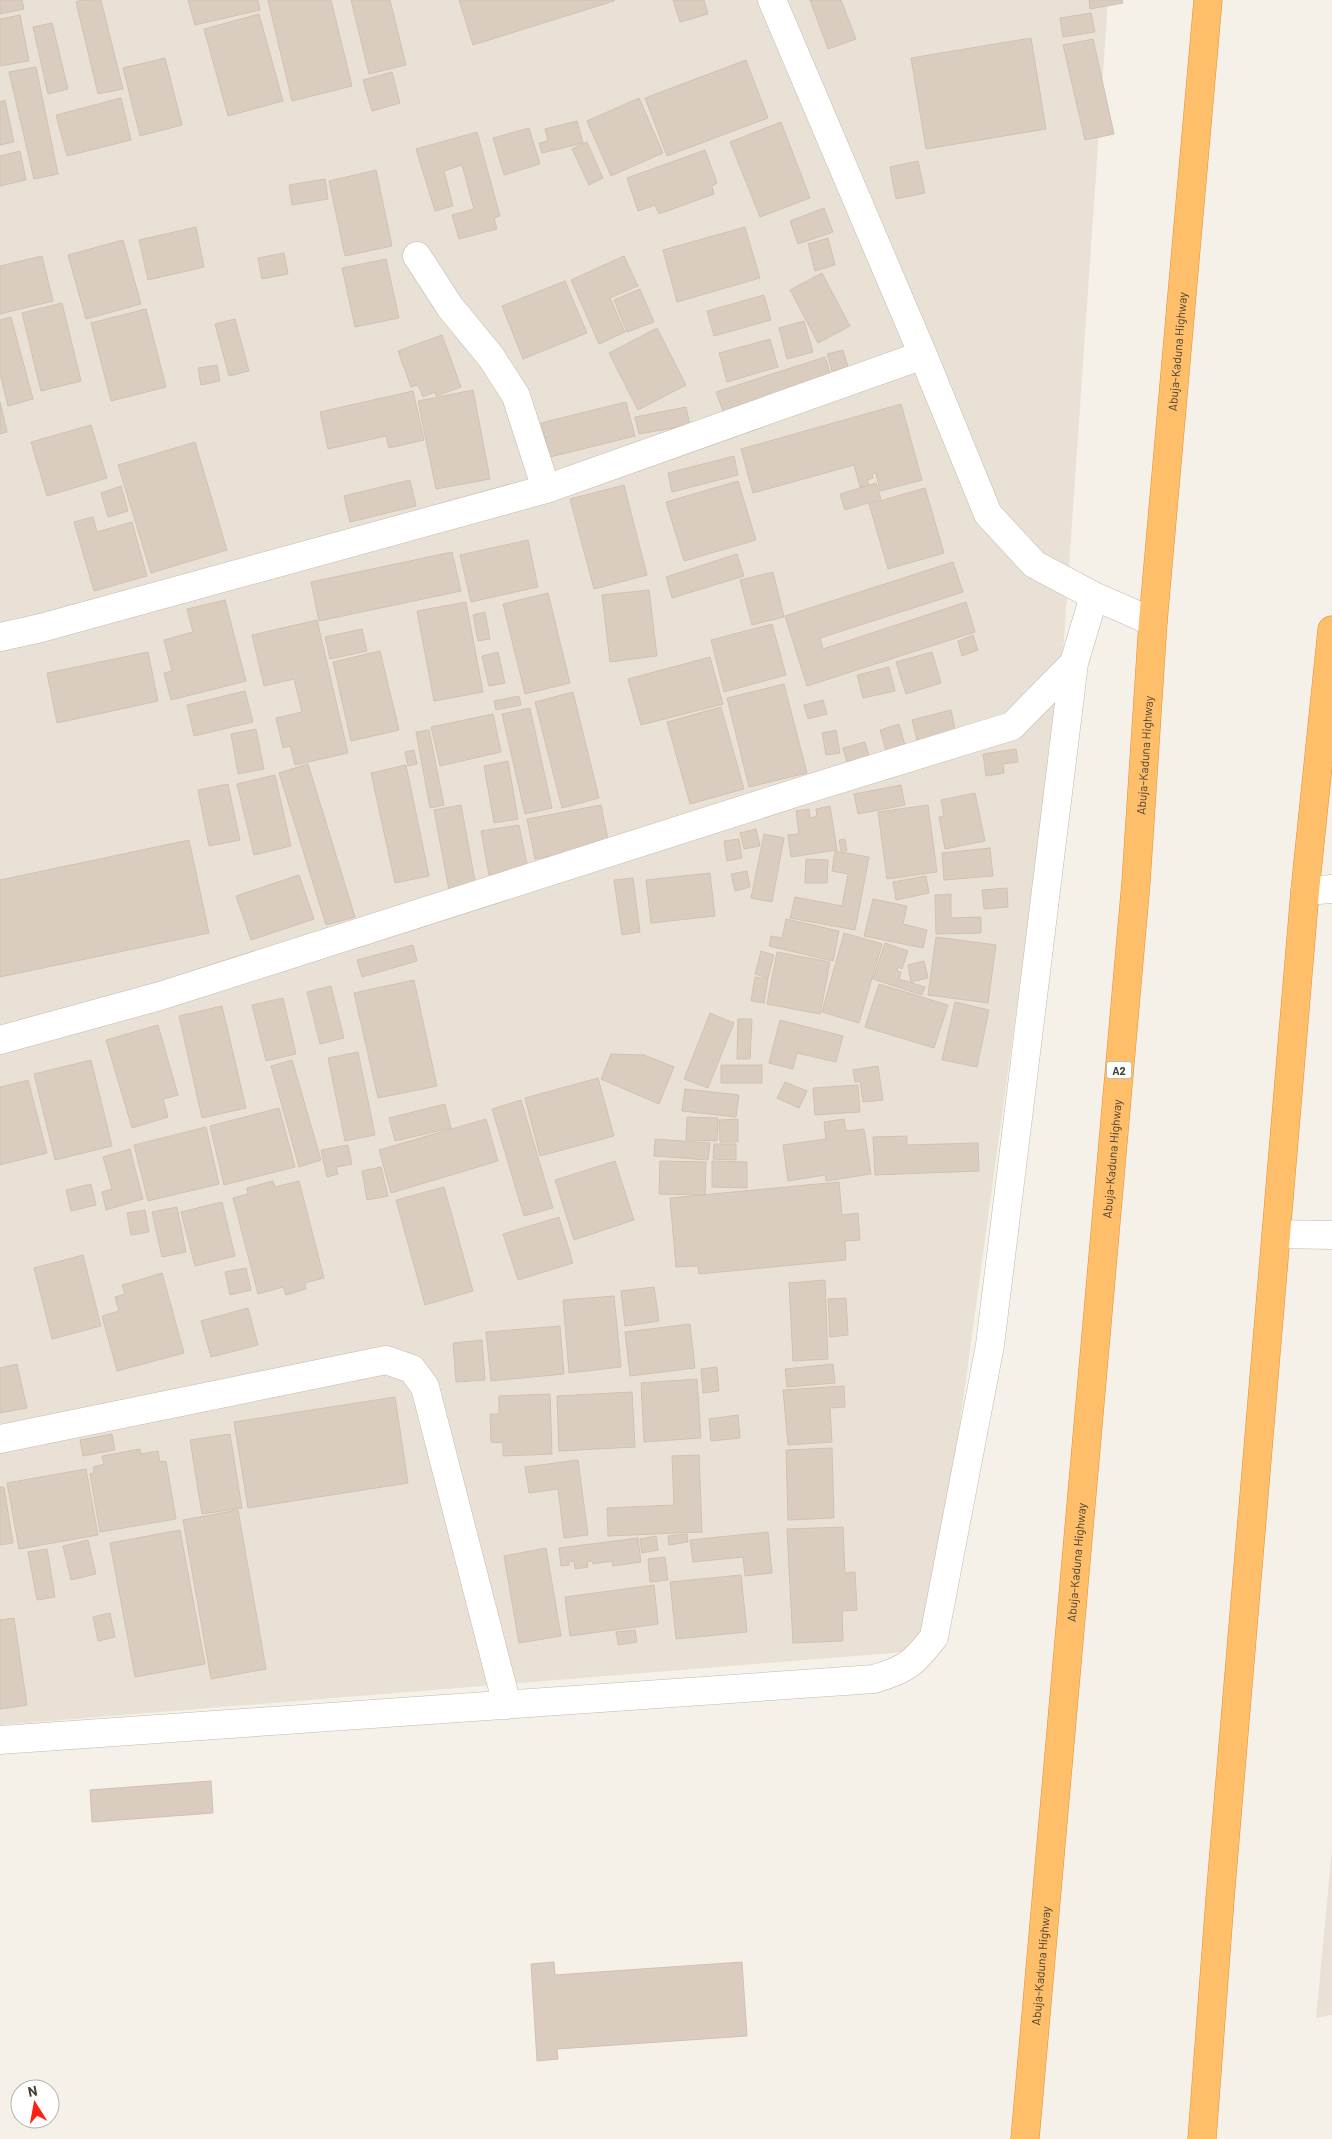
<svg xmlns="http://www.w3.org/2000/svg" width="1332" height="2139" viewBox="0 0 1332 2139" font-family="Barlow,sans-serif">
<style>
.residential{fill:#e9e1d6}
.building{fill:#dacdc0;stroke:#d2c1b0}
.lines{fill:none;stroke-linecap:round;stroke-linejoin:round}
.minor-casing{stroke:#c4b9ad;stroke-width:29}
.highway-casing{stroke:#e49133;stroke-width:29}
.minor{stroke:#fff;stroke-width:28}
.highway{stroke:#ffbe69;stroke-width:28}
.labels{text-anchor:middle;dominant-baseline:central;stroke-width:5;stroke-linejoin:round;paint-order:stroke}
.shield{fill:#fff;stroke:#807972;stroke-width:1}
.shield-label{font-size:11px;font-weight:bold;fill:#494036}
.street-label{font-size:12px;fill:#494036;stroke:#fff}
</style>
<rect width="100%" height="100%" fill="#f5f0e8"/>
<!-- residential -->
<path class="residential" d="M0,0H1108L1061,683L929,1650L0,1725Z
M1332,1849V2015L1316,2018Z"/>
<!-- building -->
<path class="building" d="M0,0H22L24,9L0,14Z
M82,0H101L123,89L98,94L76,2Z
M188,0H258L260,10L195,25Z
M268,0H331L352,86L292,101Z
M351,0H390L406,65L369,74Z
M459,0H614V1L473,45Z
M673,0H704L708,14L680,22Z
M810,0H841L856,39L828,49Z
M1089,0H1122L1123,3L1090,9Z
M1091,13L1095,32L1063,37L1060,18Z
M259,14L283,101L228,116L204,29Z
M20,15L29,61L0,66V19Z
M52,23L68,89L48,94L33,27Z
M1031,38L1046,129L926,149L911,58Z
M1093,39L1114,134L1085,140L1063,45Z
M165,58L182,125L140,136L123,68Z
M746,60L768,118L667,156L645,98Z
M36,67L58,174L34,179L9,72Z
M392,72L400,103L372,111L363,80Z
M121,98L131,140L67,156L56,115Z
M639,98L663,153L611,176L587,121Z
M5,100L14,142L0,145V102Z
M577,121L583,143L542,153L539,143L548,141L545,129Z
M781,122L810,198L760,217L730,142Z
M529,128L540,164L504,175L493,138Z
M477,132L500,216L494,218L497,229L459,239L452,215L474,209L462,165L444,171L453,206L435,211L416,149Z
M587,142L603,178L589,185L572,149Z
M705,150L717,183L712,186L714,194L659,214L655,205L638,211L627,178Z
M20,151L26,180L0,186V156Z
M918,161L925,193L896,199L890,167Z
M376,170L392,246L345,256L329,181Z
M325,179L328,199L292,205L289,185Z
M824,208L833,232L798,244L790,221Z
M196,227L204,267L148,280L139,240Z
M745,227L760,278L677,302L663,250Z
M828,238L835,265L815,271L808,244Z
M123,240L141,304L86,319L68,255Z
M284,253L288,274L262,279L258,258Z
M42,256L53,301L0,314V266Z
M624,256L638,286L610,298L625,332L599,344L571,280Z
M386,259L399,318L355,327L342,268Z
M822,273L850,326L818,343L790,290Z
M565,281L587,333L523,359L502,306Z
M640,289L654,322L627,332L614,300Z
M764,295L771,320L714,336L707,311Z
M62,303L81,381L41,391L22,313Z
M146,309L166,387L111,401L91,323Z
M11,317L33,399L8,406L0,374V320Z
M235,319L249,371L229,376L215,324Z
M804,321L813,352L787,359L779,328Z
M657,328L686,385L638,410L609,353Z
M442,335L461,387L436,396L435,392L423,397L418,385L411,387L398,351Z
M770,339L778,367L727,382L719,353Z
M843,350L848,367L832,371L827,354Z
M825,357L831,376L723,411L716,392Z
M217,365L220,381L201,385L198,368Z
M473,390L490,479L436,489L418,401Z
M413,391L424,440L389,448L386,436L328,449L320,412Z
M0,402L7,432L0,434Z
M626,402L635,436L550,457L541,423Z
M901,404L922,480L880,491L876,473L872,474L873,478L867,480L869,485L860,487L854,465L753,493L741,449Z
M686,407L690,425L639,434L635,417Z
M91,425L107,478L47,496L31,442Z
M195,442L227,550L151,573L118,465Z
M734,456L738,475L672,492L668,473Z
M410,480L416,506L350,522L344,496Z
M738,481L756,540L684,561L666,502Z
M876,483L881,499L845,510L840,494Z
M624,485L647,575L594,589L570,499Z
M121,486L128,511L108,517L101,493Z
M925,488L944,553L888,569L869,504Z
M93,517L97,532L132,522L147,576L94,591L74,522Z
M528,540L538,587L471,602L460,555Z
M452,552L461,591L319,621L311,582Z
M737,554L744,576L672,598L666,577Z
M953,562L963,592L820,638L823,649L966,602L975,632L807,686L785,616Z
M773,572L784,617L752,625L740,580Z
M649,590L657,656L610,662L602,595Z
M548,593L570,683L525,694L503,604Z
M225,600L246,681L171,700L164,673L172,671L164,640L193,632L187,609Z
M466,602L483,692L434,701L417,611Z
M485,612L490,639L478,641L473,615Z
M317,620L348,753L295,765L290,746L283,748L276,718L302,712L294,679L264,686L252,635Z
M772,624L786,675L724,692L711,640Z
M362,629L367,651L330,659L325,637Z
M973,635L978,650L962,656L958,641Z
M380,651L399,730L351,741L333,662Z
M148,652L158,701L57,723L47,673Z
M498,652L505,683L489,686L482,656Z
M932,652L941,683L906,694L896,662Z
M710,657L723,704L641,725L628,679Z
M889,667L895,691L863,698L857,675Z
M784,684L807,773L749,787L727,698Z
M245,691L253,722L194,736L187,705Z
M573,692L599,798L562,808L535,702Z
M519,696L521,705L496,710L494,701Z
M823,700L827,714L808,719L804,705Z
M721,707L744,789L690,804L667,722Z
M530,708L552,808L525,814L502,714Z
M951,710L956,733L918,744L912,720Z
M493,714L501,752L440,766L431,727Z
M899,724L906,749L887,754L880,730Z
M256,729L264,769L238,774L231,734Z
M429,730L444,805L430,808L416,732Z
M836,730L840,753L826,755L822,733Z
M865,742L869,756L847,762L843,748Z
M1016,749L1018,762L1003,764L1004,773L986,776L983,754Z
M414,750L417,764L408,766L405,752Z
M508,761L518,819L494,823L484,766Z
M308,764L355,917L326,925L279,773Z
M406,765L429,876L395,883L371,773Z
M275,775L291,846L254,855L237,784Z
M228,784L240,840L209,846L198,790Z
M901,785L905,805L858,814L854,794Z
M975,793L985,841L945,849L939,817L944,816L941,800Z
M461,805L476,886L449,890L434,810Z
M601,805L609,845L535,859L527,819Z
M928,805L937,872L887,879L878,812Z
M830,806L837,850L791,857L788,835L799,834L796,811L809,809L810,818L817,816L816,809Z
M519,825L528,869L489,875L481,831Z
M756,829L760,846L744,849L740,833Z
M764,834L784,838L772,902L751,898Z
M739,839L742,858L727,861L724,841Z
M845,839L847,851H841L839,840Z
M189,840L209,933L0,977V880Z
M990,848L993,876L944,880L942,853Z
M835,851L869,857L855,930L790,918L795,897L842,906L848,874L832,871Z
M806,859L828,860L827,883H805Z
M747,871L750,887L735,891L731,874Z
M710,873L715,916L651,923L646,880Z
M299,875L314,919L251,940L236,896Z
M926,876L929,893L896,900L893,882Z
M633,878L640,932L622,935L614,880Z
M1007,888L1008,907L984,909L982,890Z
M951,894V918L981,917V933L936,934L935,895Z
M873,899L907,906L903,924L927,930L923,948L864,936Z
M786,919L839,931L833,961L769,946L771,936L782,938Z
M844,933L882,944L859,1023L822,1012Z
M936,937L996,945L988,1003L928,995Z
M885,943L908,951L902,969L898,967L897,971L901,972L899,979L925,987L922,995L873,979Z
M413,945L417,961L362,977L357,960Z
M761,951L774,955L768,978L755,974Z
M777,952L830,962L820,1014L767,1004Z
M924,961L928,978L911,982L908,965Z
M755,977L768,979L764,1003L751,1001Z
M414,980L437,1086L378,1098L354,993Z
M879,984L948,1005L934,1048L865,1027Z
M331,986L344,1038L320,1044L307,992Z
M283,998L296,1054L266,1061L252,1005Z
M955,1002L989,1010L977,1067L942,1060Z
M222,1006L246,1108L202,1118L179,1016Z
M710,1013L734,1023L708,1088L684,1079Z
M738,1019H752L750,1059H737Z
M780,1020L843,1036L836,1062L797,1053L793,1069L769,1063Z
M158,1025L178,1095L163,1099L168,1117L132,1128L106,1040Z
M358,1052L375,1135L345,1141L328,1058Z
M611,1054L644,1055L674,1067L659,1104L601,1079Z
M91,1060L112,1146L55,1160L34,1074Z
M292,1060L321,1160L299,1167L271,1066Z
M721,1065H762V1083H721Z
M878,1066L883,1100L863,1102L860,1081L855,1082L853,1070Z
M598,1078L614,1136L540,1156L525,1098Z
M28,1080L47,1153L0,1165V1087Z
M785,1082L807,1091L799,1108L777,1098Z
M858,1085L860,1112L815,1115L813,1088Z
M685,1089L739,1095L736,1117L682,1111Z
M521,1100L553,1208L524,1216L492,1109Z
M445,1104L451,1128L395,1141L389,1118Z
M279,1108L295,1167L224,1185L210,1126Z
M687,1117L718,1118L717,1141L686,1140Z
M486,1119L498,1161L391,1193L379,1150Z
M738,1119V1142H720L719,1120Z
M844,1119L846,1131L864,1129L871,1174L826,1181L825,1175L788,1181L783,1145L826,1139L824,1122Z
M206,1127L219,1184L148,1201L134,1145Z
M907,1136V1145L978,1143L979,1171L875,1175L873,1137Z
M655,1139L710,1143L708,1160L654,1156Z
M714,1144H736V1160L713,1159Z
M348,1145L352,1164L336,1167L338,1174L327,1177L321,1150Z
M130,1149L143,1199L106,1210L102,1192L112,1189L103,1157Z
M615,1161L634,1220L574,1240L555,1180Z
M660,1161L706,1162L705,1195L659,1194Z
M712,1161L747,1162V1188L712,1187Z
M381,1167L388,1196L367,1200L362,1171Z
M273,1181L275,1187L299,1181L324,1278L305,1283L306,1289L286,1295L283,1287L258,1294L233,1198L248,1194L247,1188Z
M839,1182L842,1215L858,1213L860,1240L845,1241L846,1260L699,1274L698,1266L676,1267L670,1198Z
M91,1184L96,1205L71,1211L66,1190Z
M444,1187L473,1291L425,1305L396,1200Z
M222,1202L235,1256L195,1266L181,1212Z
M177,1207L186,1252L162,1257L152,1212Z
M145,1210L149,1232L131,1235L127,1213Z
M559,1217L573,1263L518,1280L503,1234Z
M83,1255L101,1326L52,1339L34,1268Z
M246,1268L251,1290L230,1295L225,1272Z
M162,1273L184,1353L117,1371L102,1316L119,1311L115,1297L125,1294L122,1285Z
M825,1280L828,1359L793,1361L789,1283Z
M654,1287L659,1321L625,1326L621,1291Z
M614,1296L621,1367L569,1373L563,1300Z
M846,1298L848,1335L830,1337L828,1299Z
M248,1308L258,1345L211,1357L201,1321Z
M690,1324L695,1368L630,1376L625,1332Z
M560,1326L564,1374L491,1381L486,1332Z
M482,1340L485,1380L456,1382L453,1343Z
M17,1364L27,1408L0,1413V1368Z
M833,1364L835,1383L787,1387L785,1369Z
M717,1367L719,1391L703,1393L701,1369Z
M697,1379L701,1438L644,1442L641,1383Z
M844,1386L845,1407L830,1408L832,1442L788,1445L783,1390Z
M632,1392L635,1447L559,1451L557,1396Z
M550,1394L552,1454L503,1456V1443L491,1442L490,1414H499V1396Z
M395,1397L408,1483L248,1508L234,1422Z
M738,1415L740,1438L711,1441L709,1419Z
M112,1434L115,1450L83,1456L80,1440Z
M230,1434L242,1508L202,1514L190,1440Z
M832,1448L834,1518L788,1520L786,1450Z
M140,1449L141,1454L158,1451L160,1462L166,1461L176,1519L100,1532L90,1474L94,1473L93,1467L104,1464L102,1456Z
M699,1455L702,1532L608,1536L607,1508L674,1505L672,1456Z
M578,1460L588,1535L564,1538L558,1489L529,1493L525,1467Z
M86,1469L98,1535L19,1549L7,1483Z
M0,1487H4L13,1543L0,1545Z
M238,1510L266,1669L211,1679L183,1520Z
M843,1527L845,1573L855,1572L857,1610L842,1611L843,1641L793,1643L787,1529Z
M180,1530L205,1664L135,1677L110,1543Z
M768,1532L772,1573L745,1576L743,1557L693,1562L690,1540Z
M687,1534L688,1542L669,1545L668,1536Z
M656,1536L658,1550L642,1553L640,1539Z
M638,1538L641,1562L613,1566L612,1561L593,1564L592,1561L587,1562L588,1567L575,1569L574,1561L569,1562V1565L561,1566L559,1548Z
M88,1540L96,1574L71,1580L63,1546Z
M546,1548L561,1636L519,1643L504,1556Z
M47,1549L55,1597L37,1600L28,1552Z
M665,1557L668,1580L650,1582L648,1559Z
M741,1575L747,1632L676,1639L670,1582Z
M654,1585L658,1624L570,1636L565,1597Z
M110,1613L115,1637L98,1641L93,1617Z
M14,1618L27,1705L0,1709V1620Z
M635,1630L637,1642L618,1645L616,1632Z
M211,1781L213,1813L92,1822L90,1790Z
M554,1962L555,1975L742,1962L747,2036L557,2049L558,2059L537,2061L531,1964Z"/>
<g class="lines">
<defs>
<path id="minor" d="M772,0L923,355L988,514L1034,564L1094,596L1153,622
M417,256L450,307L491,357L516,396L546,489
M0,637L41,628L546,489L923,355
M1305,891L1332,889
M0,1040L160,996L811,788L1012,726L1074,663
M1276,1234L1332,1235
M0,1439L386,1360L412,1369L425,1387L507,1705
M0,1740L874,1679C907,1669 913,1664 934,1637L990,1345L1074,663L1094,596"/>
<g id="highway">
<path id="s1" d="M1025,2139L1136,882L1153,622L1208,0"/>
<path d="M1202,2139L1220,1899L1305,891L1332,630"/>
</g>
</defs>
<!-- minor casing -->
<use href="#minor" class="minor-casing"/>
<!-- highway casing -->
<use href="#highway" class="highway-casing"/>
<!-- minor -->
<use href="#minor" class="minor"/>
<!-- highway -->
<use href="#highway" class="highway"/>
</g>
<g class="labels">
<!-- shield labels -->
<rect class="shield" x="1106.5" y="1061.5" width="25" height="17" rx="4"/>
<g class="shield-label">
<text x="1119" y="1070">A2</text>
</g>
<!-- street labels -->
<g class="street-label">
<text stroke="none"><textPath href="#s1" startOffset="1794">Abuja-Kaduna Highway</textPath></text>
<text stroke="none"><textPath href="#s1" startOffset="1389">Abuja-Kaduna Highway</textPath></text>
<text stroke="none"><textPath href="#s1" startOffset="984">Abuja-Kaduna Highway</textPath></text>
<text stroke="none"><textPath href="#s1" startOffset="579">Abuja-Kaduna Highway</textPath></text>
<text stroke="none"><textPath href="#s1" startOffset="174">Abuja-Kaduna Highway</textPath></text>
</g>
</g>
<!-- north arrow -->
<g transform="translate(35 2104) rotate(349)"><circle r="24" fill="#ffffff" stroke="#b6b3af"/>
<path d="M0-4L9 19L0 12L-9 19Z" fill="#ff2015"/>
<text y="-8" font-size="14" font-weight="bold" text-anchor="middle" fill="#494036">N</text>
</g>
</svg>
